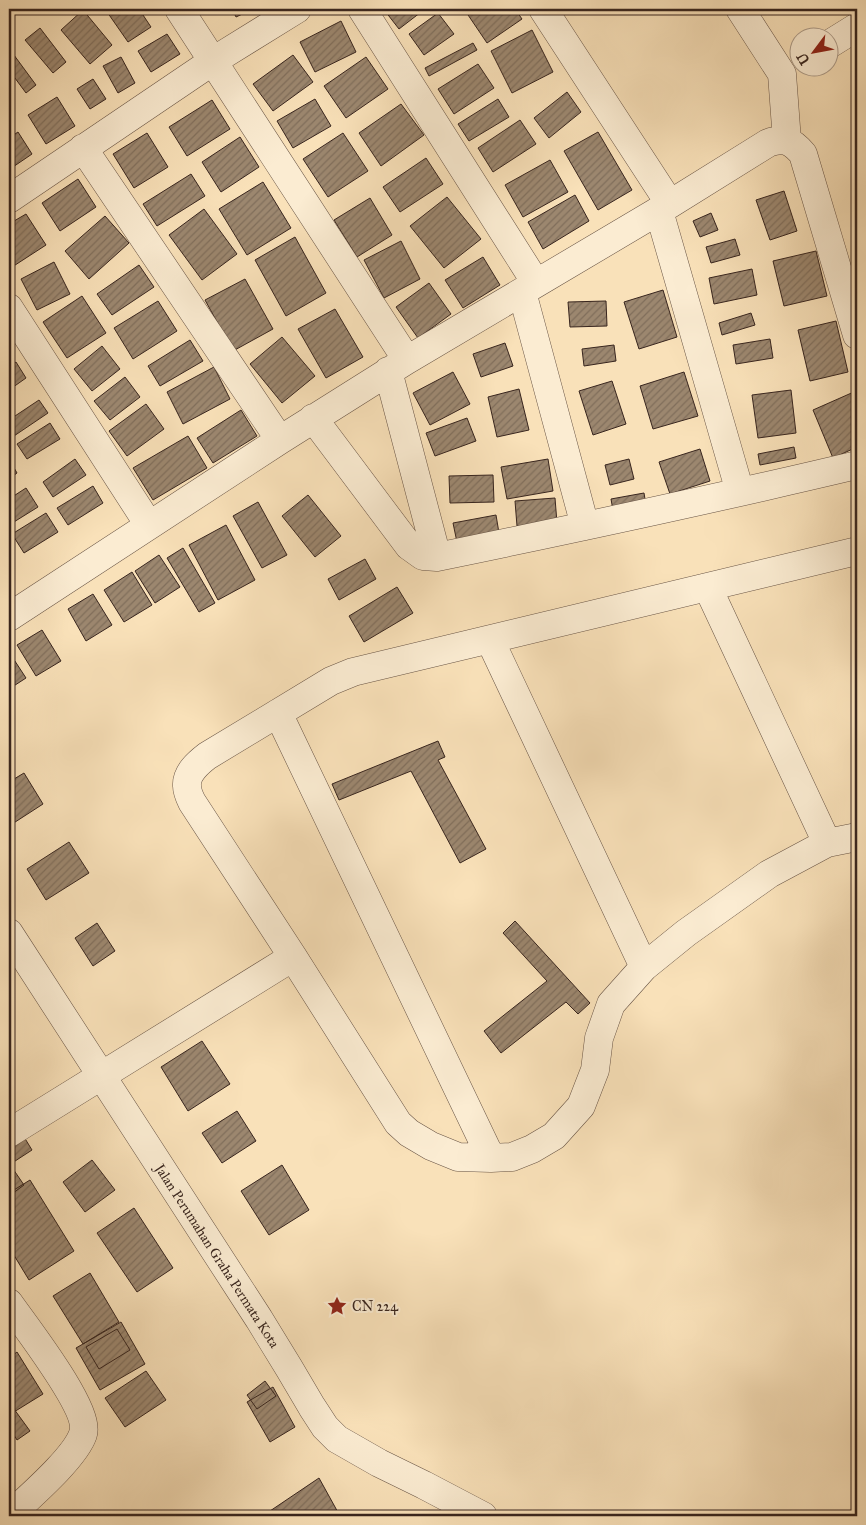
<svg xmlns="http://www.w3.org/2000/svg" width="866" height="1525" viewBox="0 0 866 1525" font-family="'IM FELL Great Primer',serif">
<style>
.building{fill:url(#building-hatch);stroke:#38251e}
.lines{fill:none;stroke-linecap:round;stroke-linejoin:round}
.minor-casing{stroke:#685445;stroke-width:29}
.minor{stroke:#fbecd2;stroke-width:28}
.labels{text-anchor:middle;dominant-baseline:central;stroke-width:4;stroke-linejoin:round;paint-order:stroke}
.street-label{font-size:14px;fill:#38251e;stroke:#fbecd2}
.poi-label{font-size:14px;fill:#38251e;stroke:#fbecd2;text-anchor:start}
</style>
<defs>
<pattern id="building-hatch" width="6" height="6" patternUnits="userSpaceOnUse" patternTransform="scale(1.25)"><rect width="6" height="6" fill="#9c876f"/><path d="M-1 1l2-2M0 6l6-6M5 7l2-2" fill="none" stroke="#806e5b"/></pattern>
</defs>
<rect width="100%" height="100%" fill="#f9e1b9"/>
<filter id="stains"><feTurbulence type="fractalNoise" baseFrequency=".004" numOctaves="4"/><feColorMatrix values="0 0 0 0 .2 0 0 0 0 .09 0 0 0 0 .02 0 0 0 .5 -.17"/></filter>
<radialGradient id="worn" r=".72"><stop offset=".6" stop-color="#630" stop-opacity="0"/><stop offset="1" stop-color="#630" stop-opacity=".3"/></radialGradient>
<!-- building -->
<path class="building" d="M105,9H139L151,27L128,42Z
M232,9H253L236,17Z
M388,9H425L399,29L385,11Z
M464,9H515L522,19L487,43Z
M83,10L112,45L90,64L61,30Z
M438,13L454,34L424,55L409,34Z
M341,21L356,52L315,72L300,42Z
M40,28L66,62L53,73L25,40Z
M532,30L553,72L512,93L491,51Z
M167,34L180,54L151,72L138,51Z
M473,43L477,50L429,76L425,68Z
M11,51L36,85L26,93L9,70V53Z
M293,55L313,82L273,111L253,84Z
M121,57L135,83L118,93L103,66Z
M366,57L388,89L346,118L324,86Z
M478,64L494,88L454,114L438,89Z
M93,79L106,99L90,109L77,89Z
M567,92L581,112L549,138L534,118Z
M57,97L75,126L46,144L28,115Z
M315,99L331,126L293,148L277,121Z
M498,99L509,117L469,141L458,124Z
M212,100L230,129L187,156L169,127Z
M9,101L14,107L9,111Z
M401,104L424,135L381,166L359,133Z
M520,120L536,144L493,172L478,148Z
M18,132L32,154L10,169L9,167V138Z
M598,132L632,190L598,210L564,151Z
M147,133L168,167L134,188L113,154Z
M343,133L368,171L328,197L303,159Z
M240,137L259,167L221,192L202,162Z
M426,158L443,184L400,212L383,187Z
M550,160L568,192L523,217L505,185Z
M191,174L205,196L157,226L143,204Z
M78,179L96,207L60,231L42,203Z
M263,182L291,228L247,255L219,209Z
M784,191L797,231L770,240L756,200Z
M575,195L589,221L543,249L528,222Z
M447,197L481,239L444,268L410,226Z
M370,198L392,235L357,257L334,220Z
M204,209L237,254L202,280L169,235Z
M711,213L718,230L700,237L693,221Z
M26,214L46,245L9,269V224Z
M105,216L129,243L89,279L65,251Z
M295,237L326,293L286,316L255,260Z
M735,239L740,255L711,263L706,247Z
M401,241L420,279L384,298L364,260Z
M816,251L827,296L784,306L773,261Z
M483,257L500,285L463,308L445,280Z
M54,262L70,294L37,310L21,279Z
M139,265L154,287L112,315L97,294Z
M752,269L757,295L714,304L709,278Z
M245,279L273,329L233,351L205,300Z
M429,283L451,314L418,338L396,307Z
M663,290L677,337L639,349L624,302Z
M82,296L106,333L67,358L43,322Z
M158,301L177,331L133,359L114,328Z
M606,301L607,326L570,327L568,302Z
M335,309L363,357L326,378L298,329Z
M751,313L755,325L722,335L719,323Z
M836,321L848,372L810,381L798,330Z
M282,337L315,376L282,403L250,364Z
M770,339L773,358L736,364L733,345Z
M190,340L203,361L160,386L148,366Z
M505,343L513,366L481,377L473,354Z
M614,345L616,361L584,366L582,349Z
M102,346L120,369L92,391L74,369Z
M16,362L26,378L9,390V367Z
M214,367L230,399L183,424L167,392Z
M453,372L470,404L430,425L413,393Z
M684,372L698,416L653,429L640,386Z
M125,377L140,397L110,420L94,401Z
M612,381L626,424L593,435L579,391Z
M519,389L529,430L497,437L488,397Z
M791,390L796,433L758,438L752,395Z
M856,391L857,447L833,458L813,410Z
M39,400L48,413L11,438L9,435V420Z
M146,404L164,429L127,456L109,431Z
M241,410L257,436L213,463L197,438Z
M467,418L476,441L435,456L426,433Z
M50,423L60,439L27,459L17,444Z
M188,436L207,468L153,500L133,468Z
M794,447L796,458L760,465L758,454Z
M700,449L710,481L670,494L659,462Z
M9,459L17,473L9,479Z
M75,459L86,475L53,497L43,482Z
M548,459L553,491L507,499L501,467Z
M629,459L634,479L610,485L605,465Z
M493,475L494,502L450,503L449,476Z
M93,486L103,503L68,525L57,508Z
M26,488L38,507L9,525V499Z
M644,493L647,511L614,516L611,499Z
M308,495L341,536L315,557L282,516Z
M555,498L557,523L517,526L515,501Z
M258,502L287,555L262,568L233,516Z
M46,513L58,532L24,553L12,534Z
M496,515L500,539L458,547L453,523Z
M226,525L255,580L218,600L189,545Z
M183,548L215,603L199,612L167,558Z
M159,555L180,587L155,603L135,571Z
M365,559L376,579L339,600L328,579Z
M132,572L152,605L124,622L104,590Z
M397,587L413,613L364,642L349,616Z
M93,594L112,625L86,641L68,609Z
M42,630L61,661L36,676L17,645Z
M9,652L26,678L9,689Z
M438,741L445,757L438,760L486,849L460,863L411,771L339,800L332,784Z
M24,773L43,804L9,826V782Z
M69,842L89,873L46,900L27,869Z
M515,921L590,1003L578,1014L566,1002L501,1053L484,1031L547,981L503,933Z
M97,923L115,951L93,966L75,938Z
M202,1041L230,1084L188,1111L161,1067Z
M237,1111L256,1141L222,1163L202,1133Z
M21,1132L32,1150L9,1165V1140Z
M92,1160L115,1190L85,1212L63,1182Z
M9,1163L24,1185L9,1196Z
M282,1165L309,1210L269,1235L241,1191Z
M30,1180L74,1251L29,1280L9,1247V1193Z
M134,1208L173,1268L137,1292L97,1233Z
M90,1273L119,1322L83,1344L53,1296Z
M121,1322L145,1364L100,1390L76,1348Z
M117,1329L130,1350L99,1369L86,1347Z
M17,1352L43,1394L9,1415V1358Z
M146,1371L166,1400L125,1427L105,1398Z
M265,1381L276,1396L257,1409L247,1395Z
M273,1387L295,1427L270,1442L247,1402Z
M14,1409L30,1431L17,1440L9,1427V1413Z
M319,1478L340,1516H274L270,1511Z
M370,1511L373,1516H360Z"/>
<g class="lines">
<defs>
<path id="minor" d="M179,9L407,360
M362,9L536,283
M543,9L670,204
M740,9L782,74L787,141
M828,45L857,27
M83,148L280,440
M9,199L213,61L297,9
M659,211L740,492
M522,292L585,526
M9,308L149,525
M388,371L437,557
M313,418L409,546L423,556L437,557C578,528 718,498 857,465
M857,551L353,672L331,681L207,756C198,763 186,773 187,786C187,791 190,798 192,802L293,957L398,1123L409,1133L431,1146L458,1157L491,1158L512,1157L532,1149L554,1136L581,1106L595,1070L599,1038L611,1004L644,967L686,933L769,874L827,843L857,837
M708,588L827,843
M9,617L280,440L407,360L670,204L768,143C784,137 792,141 803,154L857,335
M490,640L644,967
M278,713L491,1158
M9,933L259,1319L289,1368L312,1407L325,1427L337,1439L379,1463L424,1485L483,1516
M9,1133L293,957
M9,1303C25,1326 91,1410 83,1434C75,1458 28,1498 9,1516"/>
</defs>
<!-- minor casing -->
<use href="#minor" class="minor-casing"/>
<!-- minor -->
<use href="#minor" class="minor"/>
</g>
<!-- icons -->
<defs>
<symbol id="sight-bare" viewBox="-9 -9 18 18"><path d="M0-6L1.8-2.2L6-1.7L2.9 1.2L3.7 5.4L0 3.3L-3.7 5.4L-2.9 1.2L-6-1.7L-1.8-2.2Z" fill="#8f2418" stroke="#fbecd2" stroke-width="2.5" paint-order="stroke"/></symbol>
</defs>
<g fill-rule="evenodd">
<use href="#sight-bare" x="323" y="1292" width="28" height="28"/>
</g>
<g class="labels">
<!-- street labels -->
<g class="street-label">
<text transform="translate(217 1256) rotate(57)">Jalan Perumahan Graha Permata Kota</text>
</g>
<!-- poi labels -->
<g class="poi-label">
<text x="352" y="1306">CN 224</text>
</g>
</g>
<!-- margin -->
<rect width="866" height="1525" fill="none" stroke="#f9e1b9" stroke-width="30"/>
<rect x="10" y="10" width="846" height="1505" fill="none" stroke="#38251e" stroke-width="2.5"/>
<rect x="15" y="15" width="836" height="1495" fill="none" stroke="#38251e"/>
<!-- north arrow -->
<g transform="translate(814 52) rotate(238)"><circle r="24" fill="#fbecd2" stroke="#ad9c8a"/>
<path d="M0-4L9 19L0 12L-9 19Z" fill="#8f2418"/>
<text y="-8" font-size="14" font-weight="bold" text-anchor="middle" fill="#38251e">U</text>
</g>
<rect width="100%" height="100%" filter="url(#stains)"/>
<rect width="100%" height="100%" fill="url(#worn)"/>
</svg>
